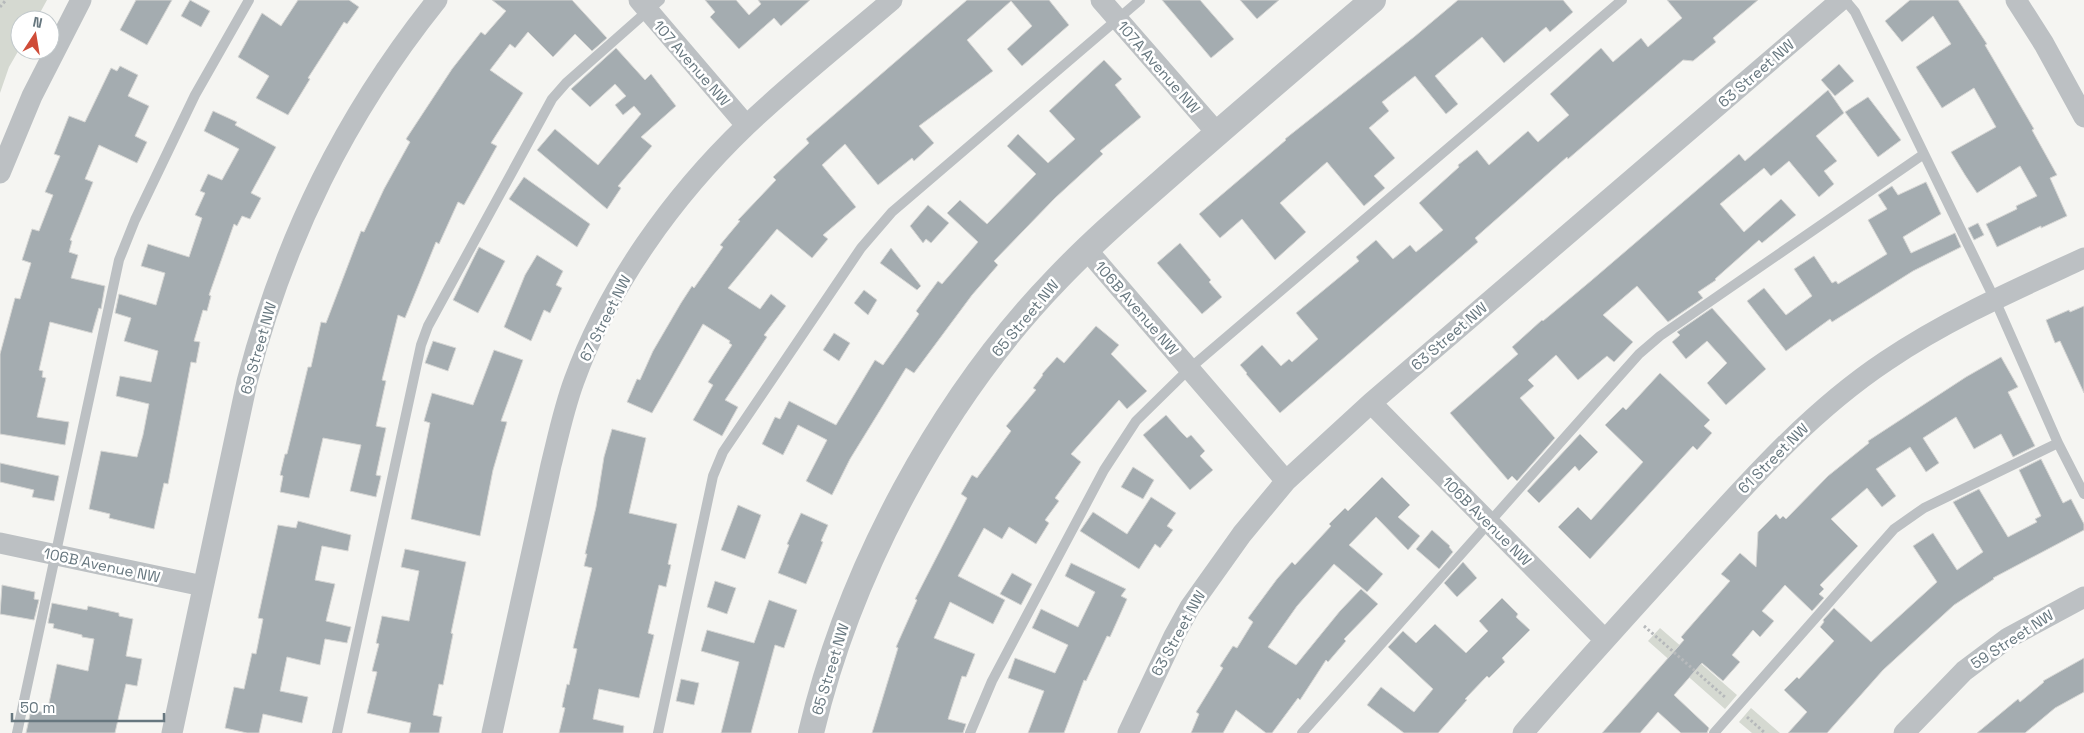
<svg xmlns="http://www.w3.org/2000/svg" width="2084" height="733" viewBox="0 0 2084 733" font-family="'Space Grotesk',sans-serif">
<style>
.green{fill:#d5d9d1}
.building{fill:#a4acb0;stroke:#d6d6d4}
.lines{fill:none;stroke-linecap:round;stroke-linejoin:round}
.path{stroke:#b6b9bb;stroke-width:3;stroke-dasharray:2.5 2.5;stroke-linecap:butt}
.service{stroke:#bcc0c3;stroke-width:10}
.minor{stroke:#bcc0c3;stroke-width:21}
.tertiary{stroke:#bcc0c3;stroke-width:26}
.labels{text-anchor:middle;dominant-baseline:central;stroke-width:5;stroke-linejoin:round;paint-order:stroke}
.street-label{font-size:15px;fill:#67777f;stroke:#fff}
</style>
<rect width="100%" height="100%" fill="#f5f5f2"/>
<!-- green -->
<path class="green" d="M0,0H47L36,20H20V48L9,67L0,93Z
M1660,628L1737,695L1725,709L1648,641Z
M1751,708L1780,733H1752L1739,722Z"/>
<!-- building -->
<path class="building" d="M136,0H172L147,45L120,30Z
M190,0L210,11L201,27L181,16Z
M298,0H349L359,7L347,24L344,22L308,78L310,79L288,115L256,98L269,76L238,57L262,13L281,26Z
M492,0H572L607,38L592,51L575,34L553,57L528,32L515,48L510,44L490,70L523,93L491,143L497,146L464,205L458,202L439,244L436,242L405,318L398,315L382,380L386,381L376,426L386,428L376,475L381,476L376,497L350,491L361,445L323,438L309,498L280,492L283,476L280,475L285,454H287L308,367H311L321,322L326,323L361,231L364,232L384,189L410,142L406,139L452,69L481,32L485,35L506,11Z
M705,0H736L749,15L761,4L758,0H810L781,26L774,18L739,49L710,17L715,12Z
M967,0H1049L1069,25L1022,66L1007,49L1032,26L1011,1L967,40L993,71L919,126L934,143L914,161L912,158L878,185L845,144L822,165L856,207L823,235L828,239L812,258L777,229L728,288L760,309L771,294L786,306L764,335L767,337L725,400L738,407L722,436L693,420L713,385L708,382L732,345L729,343L730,341L703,324L652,413L627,402L637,379L640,380L653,351L681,303L692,286L694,288L723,247L720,245L740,221L738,220L776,180L773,177L809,143L806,139Z
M1162,0H1200L1234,39L1211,58Z
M1240,0H1279L1257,19Z
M1458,0H1563L1573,12L1550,32L1546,27L1504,63L1482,37L1435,76L1458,104L1446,114L1415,76L1382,102L1389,111L1369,128L1395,158L1374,176L1385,188L1364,206L1327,162L1280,203L1306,232L1275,260L1242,219L1220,238L1199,214L1286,140L1285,139L1414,37Z
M1667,0H1758L1713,38L1716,42L1693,61L1683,60L1568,159L1567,157L1475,238L1478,242L1280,413L1246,374L1247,373L1240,365L1262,345L1281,366L1289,359L1292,362L1318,339L1296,313L1359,261L1356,257L1376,240L1393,259L1410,245L1416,252L1443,230L1419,203L1459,167L1458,165L1477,150L1489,165L1528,131L1538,142L1569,115L1550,94L1601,48L1613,62L1641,38L1648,47L1682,18Z
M1910,0H1958L1987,44L1985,45L2034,129L2032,130L2057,175L2050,178L2067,216L2041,228V226L1997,247L1986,224L2017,209L2016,206L2037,196L2020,166L1977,193L1965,175L1951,152L1996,127L1974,88L1942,108L1916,67L1951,44L1933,16L1902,42L1885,21Z
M616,48L645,80L651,74L676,106L641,137L652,146L618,186L621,188L607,209L537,150L555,129L598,165L641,114L634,106L623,115L615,105L626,96L615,84L590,107L571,89Z
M1104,60L1122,79L1115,85L1141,117L1100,151L1103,154L1055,198L994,261L998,265L972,295L914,373L906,368L850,459L832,495L806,481L827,440L798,425L783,455L762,444L775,417L780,419L789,401L836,425L875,360L883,365L919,314L916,311L938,281L942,284L978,242L947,213L960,200L987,224L1036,174L1007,146L1018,134L1048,163L1075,139L1049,111Z
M1839,64L1854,81L1835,96L1821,80Z
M120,66L138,75L128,96L149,106L135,136L147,142L137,163L99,145L85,179L93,182L70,240L72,241L69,252L78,255L71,278L105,286L101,309L99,308L92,333L50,322L39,370L43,371L42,377L46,378L37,417L69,422L65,445L0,434V354L15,298L20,299L31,263L22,260L32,229L39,231L53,195L45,192L60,156L54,154L69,116L85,122L111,68L117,71Z
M1828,90L1844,113L1816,136L1837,161L1824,171L1834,184L1819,197L1789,161L1771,176L1764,168L1720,204L1744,232L1781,199L1796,215L1762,243L1759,240L1715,279L1716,280L1698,292L1703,298L1668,322L1637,286L1603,315L1633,342L1614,362L1607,356L1578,380L1556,355L1528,380L1534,386L1520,398L1555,438L1517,481L1512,476L1508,480L1450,413L1518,354L1512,347L1542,320L1543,321L1592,280L1739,154L1745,161Z
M1868,97L1901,140L1878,157L1845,112Z
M213,111L237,122L235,125L276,147L251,193L261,198L250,219L242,216L237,226L234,224L209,295L211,296L207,311L203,310L194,341L200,342L196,363L191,362L168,484L164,483L154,529L109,518L110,514L89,509L101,451L137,457L143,435L149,404L116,396L120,376L151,382L158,351L124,341L131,318L115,313L119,294L156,305L165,273L141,266L148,244L189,257L202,218L195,215L205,193L200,191L208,174L222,180L239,149L204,131Z
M524,177L590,224L577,247L509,199Z
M1926,182L1941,214L1903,237L1911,253L1955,233L1961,247L1913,271L1832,322L1830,319L1786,351L1747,301L1764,288L1786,315L1812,296L1794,269L1814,256L1832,283L1836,281L1838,284L1887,254L1868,220L1887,209L1878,195L1892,186L1898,195Z
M928,205L949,223L931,243L926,239L923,243L910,226Z
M1978,223L1984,235L1974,240L1968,228Z
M1180,243L1211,280L1209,282L1222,297L1202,314L1157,263Z
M479,247L505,261L478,313L453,300Z
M891,248L921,286L917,290L880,263Z
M537,255L563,271L556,285L562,288L550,313L544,310L531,341L504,327L525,275Z
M864,290L877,300L868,315L854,303Z
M2084,306V393L2060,341L2055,343L2046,320L2069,310L2070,312Z
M1712,308L1766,369L1726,405L1707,383L1727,363L1707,341L1686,359L1672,342L1680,335L1677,332Z
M1096,326L1119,345L1111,354L1147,391L1127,409L1119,400L1071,454L1081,462L1055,498L1059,501L1045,520L1049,523L1036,544L1009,527L1002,539L984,528L958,576L1005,600L993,624L950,602L934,638L975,654L966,677L962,676L948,719L966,724L963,733H872L898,648L896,647L917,600L915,599L967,498L961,494L972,475L977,478L1011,431L1006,426L1036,390L1033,388L1043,375L1042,374L1057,357L1064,363Z
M834,333L850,343L839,361L823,350Z
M433,341L456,348L448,371L425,363Z
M494,350L523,360L501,421L507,422L493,470L480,536L411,519L430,423L424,421L432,393L473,405Z
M2001,357L2018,387L2008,392L2035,446L2013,457L2001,434L1974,449L1956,417L1923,438L1939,463L1926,472L1910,447L1876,469L1896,496L1882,507L1867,488L1831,519L1858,546L1820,585L1824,589L1819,594L1824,598L1812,611L1785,585L1762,611L1774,621L1760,637L1753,630L1732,655L1740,662L1723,681L1702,663L1674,695L1709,728L1707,733H1681L1658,712L1640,733H1602L1684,640L1681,637L1730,581L1721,574L1740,553L1756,567L1758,532L1776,514L1780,519L1783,516L1786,519L1828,476L1869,443L1868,441L1966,377Z
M1660,373L1710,420L1704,426L1712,433L1697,450L1693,446L1590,559L1558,527L1578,507L1591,520L1643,462L1605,425L1623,407L1626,410Z
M1166,415L1181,432L1187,438L1191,435L1205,451L1200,456L1213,470L1190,490L1143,435Z
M612,429L646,438L629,513L677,524L668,564L671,565L666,587L659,585L648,633L654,635L639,698L599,689L593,719L624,726L623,733H559L565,708L562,707L567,684L569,685L577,649L573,648L592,568L584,566L587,554H585L596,507L604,457Z
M1580,434L1598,452L1579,471L1575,466L1539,503L1527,491Z
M2041,459L2063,503L2071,499L2084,524V530L1993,578L1994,579L1954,605L1883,670L1827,733H1788L1807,712L1784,690L1797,677L1799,679L1834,641L1820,627L1824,622L1823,620L1834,608L1871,642L1937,582L1913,546L1933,533L1957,570L1983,552L1953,502L1979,489L2008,537L2037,522L2035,519L2041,516L2019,470Z
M0,463L59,476L54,501L32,497L34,490L0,482Z
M1133,467L1154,480L1143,499L1121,487Z
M1382,477L1410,505L1398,517L1420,536L1408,550L1376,517L1349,545L1383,574L1367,592L1334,564L1297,606L1268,647L1296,665L1340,611L1361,589L1378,604L1344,639L1346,641L1328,662L1326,660L1300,700L1298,698L1272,733H1266L1236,710L1223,733H1191L1199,714L1196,712L1223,668L1220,666L1233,646L1237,648L1253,622L1248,618L1277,579L1292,562L1295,565L1331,526L1329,524L1345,508L1348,511Z
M1151,497L1176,513L1167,526L1173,530L1160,548L1155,544L1139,569L1080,531L1093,512L1127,534Z
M738,505L761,515L745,559L721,550Z
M801,513L828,525L821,541L823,542L806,584L778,573L789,545L787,544Z
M298,521L351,535L348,551L322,546L315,580L335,584L326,621L351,627L347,643L325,639L320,665L287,657L280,691L308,697L302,723L263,714L259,733H247L225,728L234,687L244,689L252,653L256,654L263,619L258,618L278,525L296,528Z
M1432,530L1450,546L1449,547L1453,552L1439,569L1416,549Z
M405,549L466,562L451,633L453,634L443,685L439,684L433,715L442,717L439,733H409L411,723L367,713L377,672L372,671L379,644L376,643L382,616L409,621L419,571L401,567Z
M1463,562L1477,578L1457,597L1444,583Z
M1071,563L1126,589L1121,596L1127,599L1110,637L1107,636L1086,681L1084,680L1064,733H1028L1044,691L1008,678L1015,658L1055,673L1068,645L1032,628L1041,609L1078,627L1095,592L1065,576Z
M1012,573L1032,584L1021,605L1000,594Z
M715,581L736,588L727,614L707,607Z
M2,585L35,592L34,599L39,600L34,620L0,614Z
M1502,598L1518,614L1516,617L1530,630L1502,658L1505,662L1489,678L1487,676L1465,699L1467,700L1438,733H1404L1367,705L1381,687L1414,712L1433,689L1388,647L1403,631L1416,643L1435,624L1466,653L1488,631L1479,621Z
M769,600L797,610L784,648L775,645L751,733H721L739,662L701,651L707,630L754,643Z
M52,603L87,610L88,606L119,613V616L133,619L126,656L142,659L137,686L126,684L115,733H26L31,710L47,713L57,664L88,671L94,639L82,637V635L53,628L54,624L48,623Z
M2084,658V692L2055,708L2025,733H1977L2018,699L2020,702L2044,682L2043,681Z
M681,679L699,683L694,705L676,701Z"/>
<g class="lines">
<!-- path -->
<path class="path" d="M0,7L6,0
M1644,626L1726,698
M1747,717L1765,733"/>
<!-- service -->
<path class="service" d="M1845,0L1855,12L1995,300L2058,443L2084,494
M17,733L119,260L135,220L195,95L249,0
M337,733L421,345L428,326L552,99L566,83L660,0
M658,733L713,476L723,452L861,248L892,212L1140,0
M970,733L992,681L1104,470L1136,421L1189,369L1622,0
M1302,733L1639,354L1660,336L1924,154
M1714,733L1894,529L1924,508L2058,443"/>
<!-- minor -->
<path class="minor" d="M639,0L746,125
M1101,0L1217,133
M2016,0L2044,44L2084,117
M0,173L32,96L81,0
M1087,250L1286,481
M1371,403L1604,639
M0,543L203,586
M172,733L247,382C284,239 345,115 437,0
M492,733L551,465C558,437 564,408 574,381C609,285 673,196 746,126C792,82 843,42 892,0
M1128,733L1174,636L1190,607L1242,534L1286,481L1371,403L1841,0
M1523,733C1578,669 1635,607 1692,544C1752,478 1811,411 1886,361C1948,319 2017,289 2084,258
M1904,733L1964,671L2008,638L2084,597"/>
<!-- tertiary -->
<path class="tertiary" d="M811,733C849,571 941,399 1057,279C1096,238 1140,201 1182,164C1245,109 1309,54 1373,0"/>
</g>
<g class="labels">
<!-- street labels -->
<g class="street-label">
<text transform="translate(692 63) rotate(49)">107 Avenue NW</text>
<text transform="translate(1159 67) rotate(49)">107A Avenue NW</text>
<text transform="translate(1756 73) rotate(-41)">63 Street NW</text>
<text transform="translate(1137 308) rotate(49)">106B Avenue NW</text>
<text transform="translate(605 318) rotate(-63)">67 Street NW</text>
<text transform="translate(1025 318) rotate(-50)">65 Street NW</text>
<text transform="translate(1449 336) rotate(-41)">63 Street NW</text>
<text transform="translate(258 348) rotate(-74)">69 Street NW</text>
<text transform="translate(1773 458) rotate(-45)">61 Street NW</text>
<text transform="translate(1487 521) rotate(45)">106B Avenue NW</text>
<text transform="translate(102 565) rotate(12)">106B Avenue NW</text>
<text transform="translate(1178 633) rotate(-61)">63 Street NW</text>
<text transform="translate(2012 639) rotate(-33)">59 Street NW</text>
<text transform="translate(830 669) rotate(-73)">65 Street NW</text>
</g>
</g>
<!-- north arrow -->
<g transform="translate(35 35) rotate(12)"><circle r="24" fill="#ffffff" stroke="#c2c9cc"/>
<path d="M0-4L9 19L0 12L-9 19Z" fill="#cf4c38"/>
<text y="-8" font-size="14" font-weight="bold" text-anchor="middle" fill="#67777f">N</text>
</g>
<!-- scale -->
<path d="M12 713v8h152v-8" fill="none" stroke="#67777f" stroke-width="2.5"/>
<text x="20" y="713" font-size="15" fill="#67777f" stroke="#ffffff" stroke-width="4" paint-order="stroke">50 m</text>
</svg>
